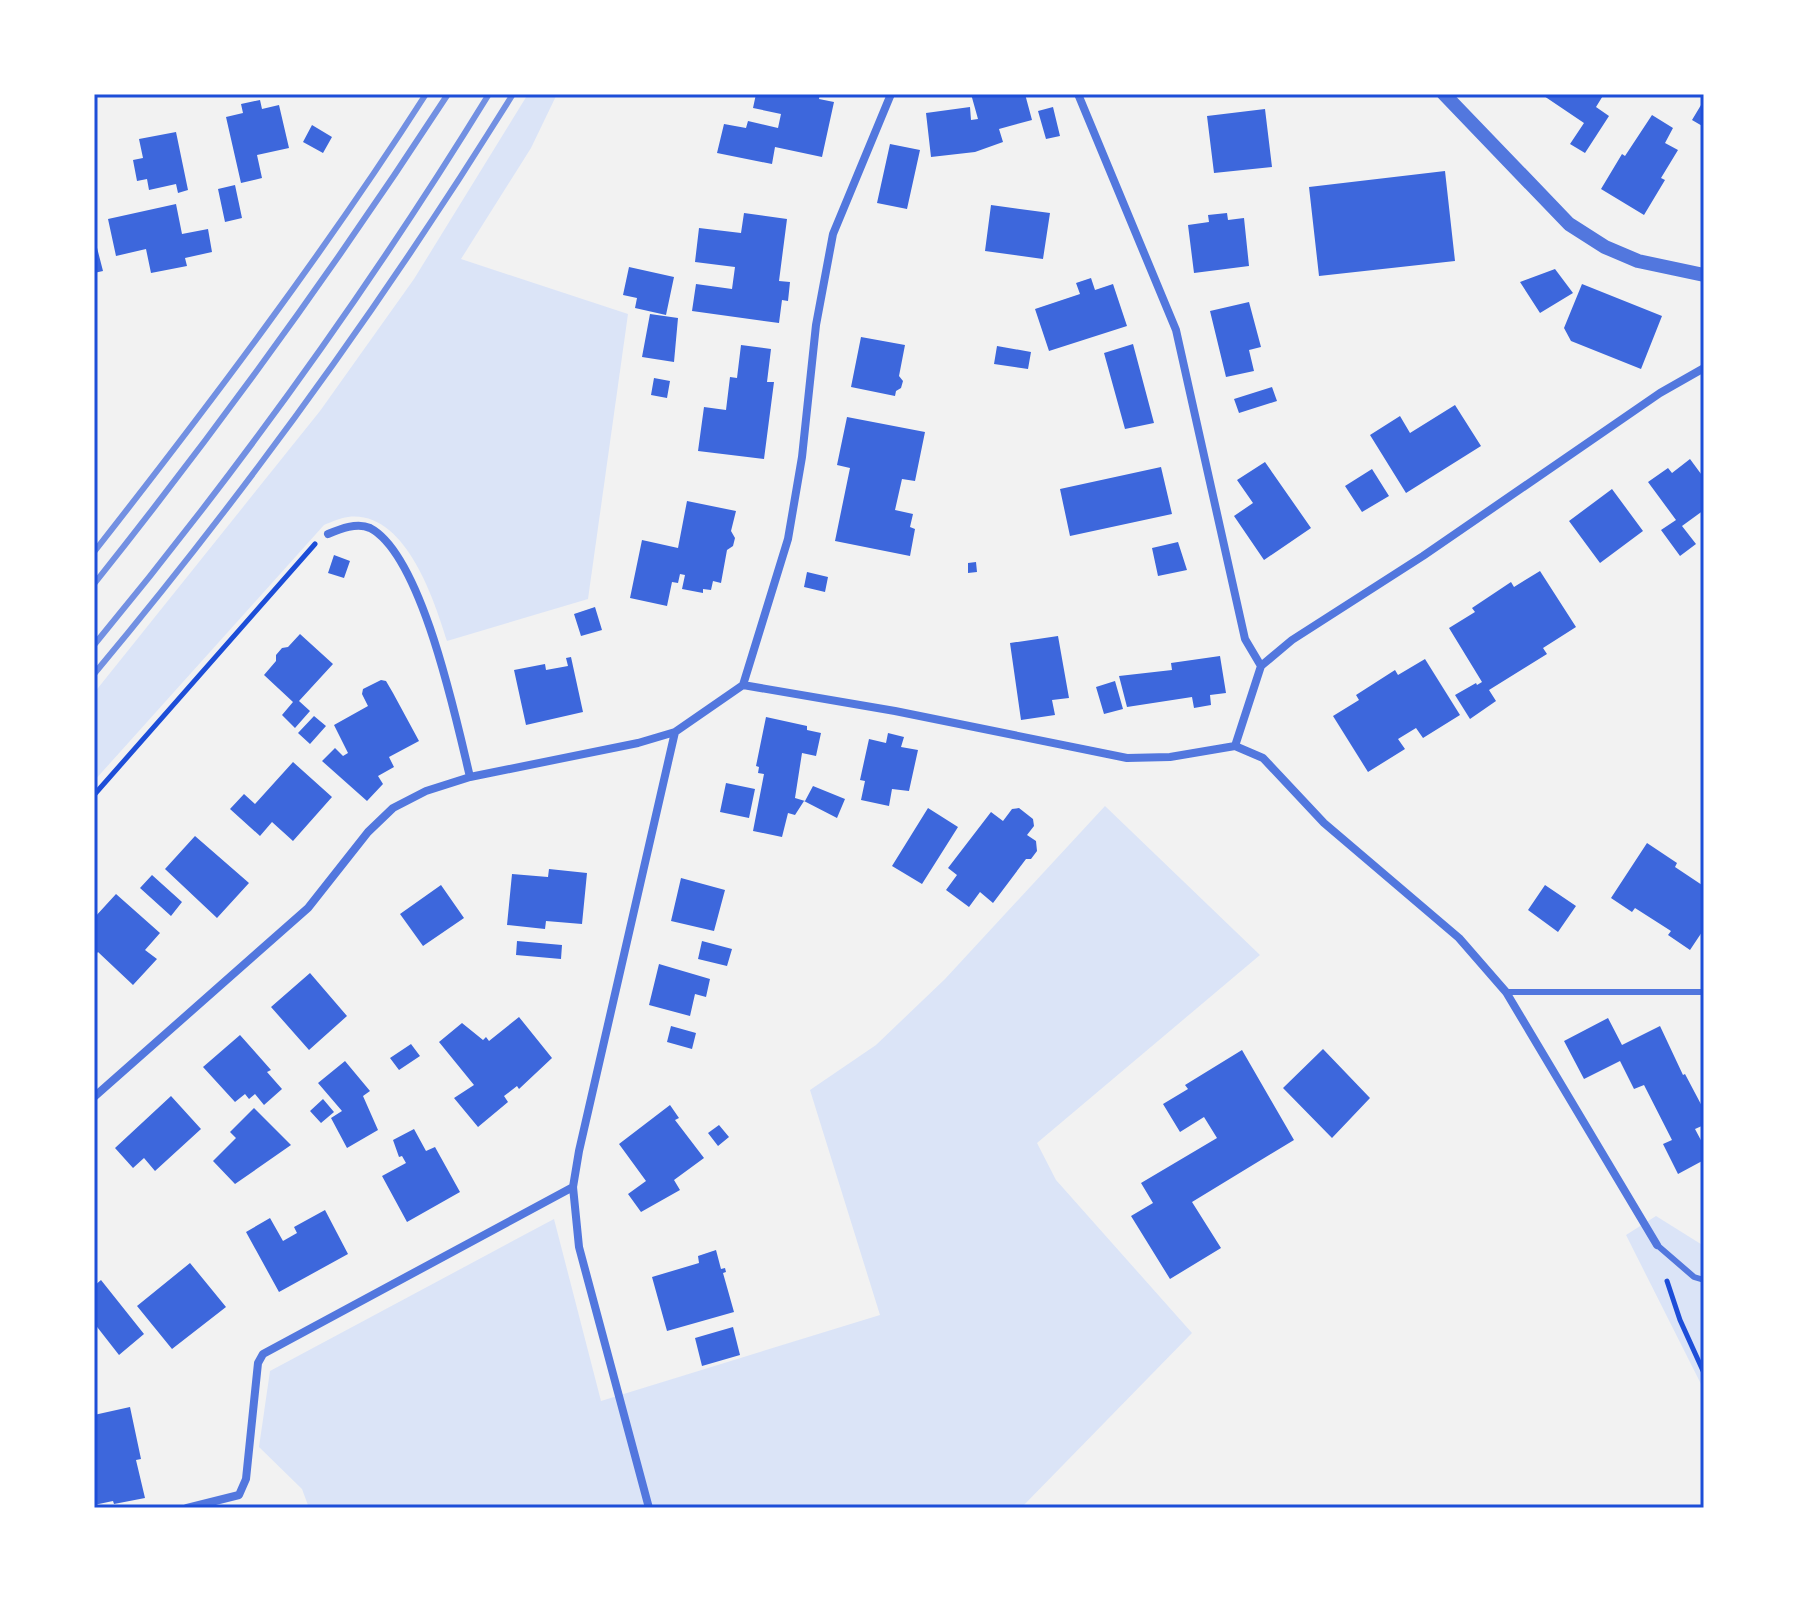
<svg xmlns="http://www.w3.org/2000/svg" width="1798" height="1602" viewBox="0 0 1798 1602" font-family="'Source Serif 4',serif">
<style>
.green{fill:#dbe4f7}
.building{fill:#3d67dc}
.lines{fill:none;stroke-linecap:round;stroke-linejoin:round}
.path{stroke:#1d4ed8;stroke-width:5}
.service{stroke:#5277de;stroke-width:6}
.minor{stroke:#5277de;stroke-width:8}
.tertiary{stroke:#5277de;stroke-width:14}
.rail{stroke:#7290e2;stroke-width:6}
.neatline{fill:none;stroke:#1d4ed8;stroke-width:3}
</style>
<rect width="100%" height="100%" fill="#f2f2f2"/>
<!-- green -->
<path class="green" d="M528,94H557L531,148L461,259L628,314L588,599L447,641C434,599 405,510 348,517C340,518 331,522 324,525L94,781V693L320,411L414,279Z
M1105,806L1260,955L1037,1143L1056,1180L1192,1333L1021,1508H309L302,1489L259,1447L270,1371L554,1219L601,1401L880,1315L810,1090L876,1045L945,979Z
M1656,1216L1704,1246V1390L1626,1235Z"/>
<!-- building -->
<path class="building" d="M756,94H820L819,99L834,102L822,157L775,147L772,164L717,153L724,124L746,128L748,121L778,128L781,114L753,108Z
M971,94H1025L1032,120L999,129L1003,142L975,152L931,157L926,113L970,107L971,120L978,119Z
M1541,94H1604L1596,107L1609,116L1585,153L1570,144L1584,123Z
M260,100L262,109L279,105L289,148L257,155L262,178L241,183L226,117L243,113L241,104Z
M1704,100V127L1692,120Z
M1053,107L1060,136L1046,139L1038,111Z
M1265,109L1272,167L1214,173L1207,116Z
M1652,115L1673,128L1665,143L1678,150L1661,178L1665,180L1644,215L1601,189L1622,154L1625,156Z
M312,125L332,137L323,153L303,142Z
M176,132L188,190L178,193L176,184L149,190L147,179L137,181L133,160L143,158L139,139Z
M890,144L920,150L907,209L877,203Z
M1445,171L1455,261L1319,276L1309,187Z
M235,185L242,218L225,222L218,189Z
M176,204L182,234L208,229L212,252L185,258L187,266L151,273L146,249L116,256L108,219Z
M991,205L1050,213L1043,259L985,251Z
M744,213L787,219L779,281L790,282L788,301L782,300L779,323L692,311L696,284L732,289L735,267L695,262L699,228L741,233Z
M1227,213L1228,220L1244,218L1249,266L1194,273L1188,225L1209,222L1208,215Z
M94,236L103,271L94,273Z
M629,267L674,277L666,315L635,308L637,298L623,295Z
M1555,269L1573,293L1540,313L1520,282Z
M1091,278L1095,290L1113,284L1127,326L1049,351L1035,309L1080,294L1076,283Z
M1582,284L1662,316L1641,369L1571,341L1564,328Z
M1249,302L1261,347L1249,350L1254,371L1226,377L1210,311Z
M650,314L678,318L674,362L642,357Z
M861,337L905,345L899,376L903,381L901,388L896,391L895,396L851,387Z
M1133,344L1154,423L1125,429L1104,353Z
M741,345L771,349L767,382H774L764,459L698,451L704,407L726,410L730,377L737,378Z
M997,346L1031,352L1028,369L994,364Z
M654,378L670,381L667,398L651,395Z
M1272,387L1277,401L1239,413L1234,399Z
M1455,405L1481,446L1406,493L1370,435L1400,416L1410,433Z
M847,417L925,432L915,481L902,479L895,510L913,514L910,527L915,529L910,556L835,541L850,468L837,465Z
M1690,459L1704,478V510L1682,526L1696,544L1680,556L1661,530L1676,520L1648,482L1668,468L1672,473Z
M1265,462L1311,528L1264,560L1234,516L1253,503L1237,480Z
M1161,467L1172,514L1070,536L1060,489Z
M1372,469L1389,496L1362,512L1345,486Z
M1612,489L1643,531L1600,563L1569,521Z
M687,501L736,511L731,531L735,538L733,546L727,550L721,583L713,581L711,590L703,589V593L682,589L685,575L680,574L678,583L672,582L667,606L630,598L642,540L678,548Z
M1178,542L1187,570L1158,576L1152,548Z
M334,555L350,561L344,578L328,573Z
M976,562L977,572L968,573V563Z
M1540,571L1576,627L1543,648L1547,654L1489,690L1496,701L1470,719L1455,695L1476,683L1477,685L1482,682L1449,628L1475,612L1472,608L1511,582L1514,587Z
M807,572L828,577L825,592L804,587Z
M595,607L602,630L581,636L574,614Z
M300,634L333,664L299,701L310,711L295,728L282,715L293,702L264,675L276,661V655L282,648L288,647Z
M1058,636L1069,698L1052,700L1055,715L1021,720L1010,643Z
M1220,656L1226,693L1210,695L1211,705L1194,708L1192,697L1127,707L1119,676L1172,670L1171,663Z
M571,657L583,712L526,725L514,670L545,664L546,670L568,666L566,658Z
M1425,659L1460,715L1423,738L1416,728L1398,739L1405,749L1368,772L1333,716L1359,700L1356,695L1395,670L1398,675Z
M381,680L386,681L393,693L419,741L389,757L394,767L378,776L383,784L367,801L322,761L335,748L343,756L348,753L334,725L368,706L362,694L363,689Z
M1115,681L1123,709L1104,714L1096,687Z
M314,716L326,726L310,744L298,733Z
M766,717L807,726V730L821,733L816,756L802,753L795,798L805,801L813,786L845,799L837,818L804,801L795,815L788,813L782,837L753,831L764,774L758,773L759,767L756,766Z
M888,733L904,737L901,747L918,750L909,791L892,789L889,806L861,800L865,781L860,780L869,739L886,743Z
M293,762L332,797L293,841L272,822L260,836L230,809L244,794L255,804Z
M726,783L755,789L749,818L720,812Z
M928,808L958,827L922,884L892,866Z
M1019,808L1033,819L1034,826L1027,835L1036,841L1037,851L1031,859H1026L993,903L980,892L969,907L946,890L957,875L948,868L991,812L1003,821L1012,809Z
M195,836L249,883L217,918L165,869Z
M1647,843L1677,863L1675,867L1702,885L1704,881V929L1690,950L1668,935L1671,931L1635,908L1632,912L1611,898Z
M549,869L587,873L582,924L546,921L545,929L507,925L512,874L548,877Z
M152,875L182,902L171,916L140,888Z
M681,878L725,890L714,931L671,921Z
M441,885L464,918L423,946L400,914Z
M1545,885L1576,906L1558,932L1528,910Z
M116,894L160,933L145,950L157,959L133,985L98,952L94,956V918Z
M517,941L562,945L561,959L516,955Z
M702,941L732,949L727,966L698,959Z
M659,964L710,979L706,997L695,994L690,1016L649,1005Z
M310,973L347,1016L309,1050L271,1007Z
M519,1017L552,1058L519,1089L517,1086L504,1096L508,1102L478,1127L454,1098L474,1085L439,1042L462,1023L483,1040L486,1037L489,1041Z
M1608,1018L1622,1045L1660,1026L1683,1075L1685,1074L1704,1110V1125L1695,1129L1704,1146V1160L1678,1174L1663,1144L1672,1140L1644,1085L1634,1089L1620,1061L1584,1079L1564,1041Z
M671,1026L696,1033L692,1049L667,1042Z
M240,1035L271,1070L267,1072L282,1089L264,1105L255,1094L249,1099L245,1094L235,1102L203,1067Z
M411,1044L420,1056L399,1070L390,1058Z
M1323,1049L1370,1098L1332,1138L1283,1088Z
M1242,1050L1294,1140L1192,1202L1221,1248L1170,1279L1131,1216L1153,1203L1141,1183L1217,1138L1204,1117L1180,1132L1163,1104L1188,1089L1185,1085Z
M345,1061L370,1091L363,1096L378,1130L347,1148L331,1118L342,1111L318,1083Z
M171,1096L201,1129L155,1171L144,1158L133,1168L115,1148Z
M323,1099L334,1112L321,1123L310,1111Z
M670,1105L679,1118L675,1120L704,1158L674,1180L680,1190L641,1212L628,1194L646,1181L619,1144Z
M254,1108L291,1145L235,1184L213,1161L236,1138L230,1132Z
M719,1125L729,1137L718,1146L708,1133Z
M414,1129L426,1151L435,1147L460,1192L407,1222L382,1176L406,1163L402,1156L399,1157L393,1140Z
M325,1210L348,1254L279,1292L246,1232L270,1218L283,1241L297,1233L294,1227Z
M716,1250L721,1269L725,1268L726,1272L723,1273L734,1312L667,1331L652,1277L699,1263L698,1256Z
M190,1263L226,1307L172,1349L137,1306Z
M101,1280L144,1334L119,1355L94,1323V1286Z
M733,1327L740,1355L702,1366L695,1338Z
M130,1407L141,1459L136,1460L145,1498L114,1504L113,1501L94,1505V1415Z"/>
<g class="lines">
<!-- path -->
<path class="path" d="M94,795L315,544
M1667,1281L1680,1320L1704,1373"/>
<!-- service -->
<path class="service" d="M1506,992H1704
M1657,1245L1694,1277L1704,1280"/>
<!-- minor -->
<path class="minor" d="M1078,94L1176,330L1245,639L1261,666
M328,534C340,529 357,522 370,528C422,555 456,719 470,777
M743,685L895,711L1127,758L1170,757L1235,746
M1235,746L1263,758L1324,823L1459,938L1506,992L1657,1245
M1235,746L1261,666L1292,640L1423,556L1660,393L1704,368
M94,1097L308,908L368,832L393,808L426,791L470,777L638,743L675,732
M187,1508L239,1495L246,1479L258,1363L263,1354L573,1187
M649,1508L579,1247L573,1187L579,1151L675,732L743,685L788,539L802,457L816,325L833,234L891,94"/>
<!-- tertiary -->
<path class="tertiary" d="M1444,94L1569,224L1605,247L1638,261L1704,275"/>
<!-- rail -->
<path class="rail" d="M94,552C210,404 324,253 426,94
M94,584C220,426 338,263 448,94
M94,645C238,471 371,286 489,94
M94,674C247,491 387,297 513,94"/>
</g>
<!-- border -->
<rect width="1798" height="1602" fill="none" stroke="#ffffff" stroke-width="192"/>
<rect x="96" y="96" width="1606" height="1410" class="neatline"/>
</svg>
